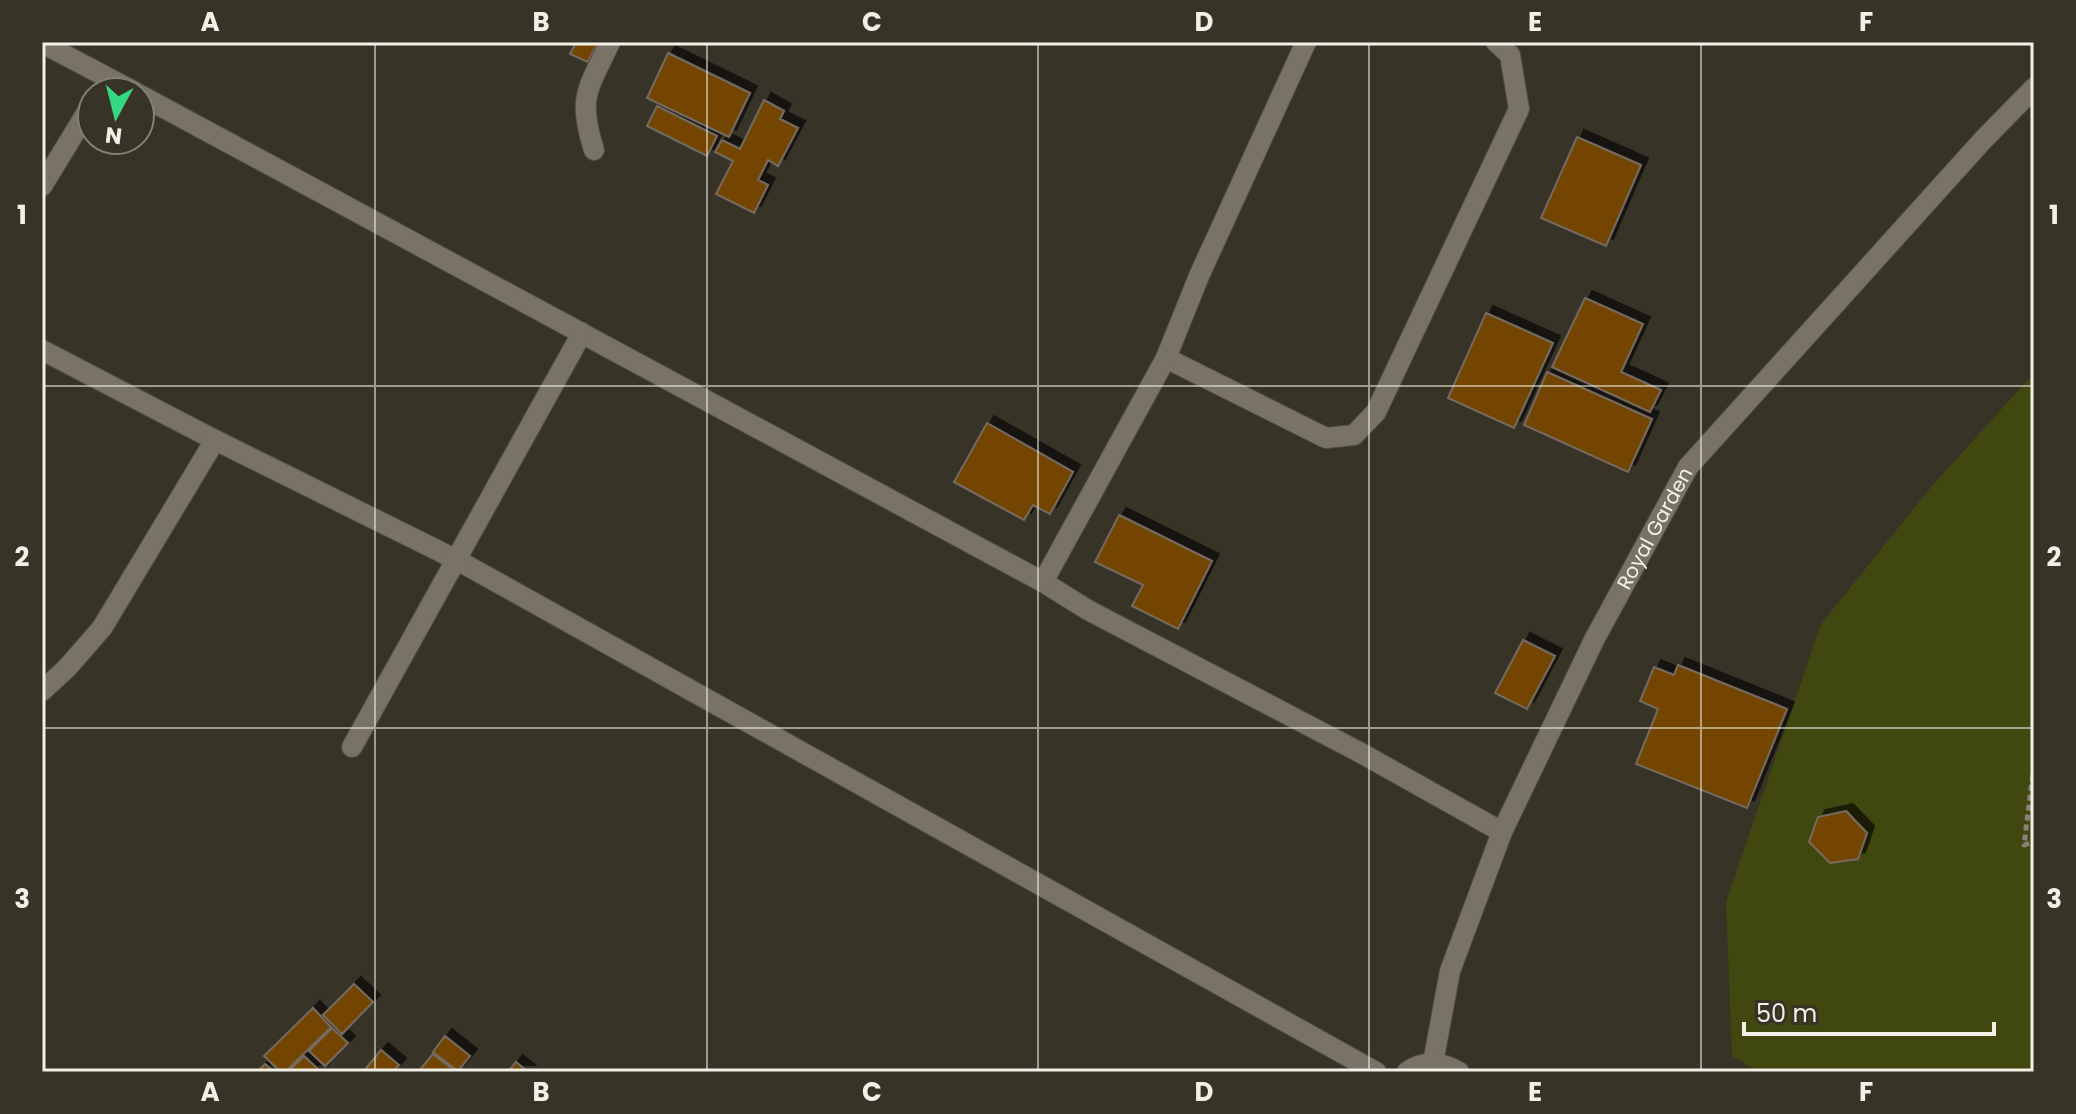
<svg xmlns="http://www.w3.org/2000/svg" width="2076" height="1114" viewBox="0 0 2076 1114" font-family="Poppins,sans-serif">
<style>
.green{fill:#40470f}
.building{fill:#734501;stroke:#756b61;stroke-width:2;filter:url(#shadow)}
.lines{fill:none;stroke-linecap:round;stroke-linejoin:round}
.street-casing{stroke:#524e44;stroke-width:22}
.path{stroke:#878379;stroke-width:5;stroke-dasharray:6 4;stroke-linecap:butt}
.street{stroke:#787366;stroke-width:20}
.grid{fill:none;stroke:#f3f0e8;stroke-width:2;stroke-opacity:0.55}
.labels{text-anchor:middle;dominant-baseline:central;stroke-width:6;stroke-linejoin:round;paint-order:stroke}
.street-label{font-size:20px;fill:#f3f0e8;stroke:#383327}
.neatline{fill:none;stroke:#f3f0e8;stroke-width:3}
.grid-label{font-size:26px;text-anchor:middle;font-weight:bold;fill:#f3f0e8}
</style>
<defs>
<filter id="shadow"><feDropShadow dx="7" dy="-7" stdDeviation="0" flood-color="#0009"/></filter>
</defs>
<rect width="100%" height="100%" fill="#383327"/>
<!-- green -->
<path class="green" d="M2034,373V1072H1759L1732,1056L1726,902L1821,624L1931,487Z"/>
<!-- building -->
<path class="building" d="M576,42H598L588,62L570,54Z
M668,53L750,93L729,137L647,98Z
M764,100L784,111L780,119L798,128L778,166L768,160L758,180L768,185L754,213L716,194L733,161L715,152L722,140L740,149Z
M657,106L717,136L707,156L647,126Z
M1577,137L1641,165L1606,246L1541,218Z
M1585,298L1643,324L1621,372L1661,390L1650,412L1552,367Z
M1486,313L1553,343L1514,428L1448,398Z
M1547,372L1652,419L1628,472L1524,425Z
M987,423L1073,472L1050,514L1033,505L1024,520L954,482Z
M1119,515L1212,561L1178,629L1132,606L1143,585L1095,562Z
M1523,640L1555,656L1527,709L1495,693Z
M1678,665L1787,709L1747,808L1636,764L1658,709L1640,701L1654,667L1674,675Z
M1846,811L1867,833L1858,859L1830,863L1809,842L1818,817Z
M354,984L373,1002L342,1034L323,1015Z
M313,1008L331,1027L285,1072H281L264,1056Z
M332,1028L348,1043L325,1066L309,1051Z
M445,1036L470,1056L458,1071L433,1052Z
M381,1050L399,1065L393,1072H363Z
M433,1054L456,1072H418Z
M304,1056L321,1072H288Z
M516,1062L528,1072H508Z
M265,1064L274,1072H257Z"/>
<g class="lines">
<defs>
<g id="street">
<path d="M42,43L135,92"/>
<path d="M140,95L1043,582L1088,610L1361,753L1502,832"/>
<path d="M594,150C577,96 588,90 610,42"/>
<path d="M42,186L92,104"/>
<path d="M42,350L215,440L457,560L1376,1072"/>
<path d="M1166,358L1326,438L1354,435L1376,412L1519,109L1510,55L1496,42"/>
<path d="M1043,582L1166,358L1199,276L1306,42"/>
<path d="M42,691L67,668L102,628L215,440"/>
<path d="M352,747L582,333"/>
<path id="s1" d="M1433,1063L1450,971L1502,832L1594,640L1688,467L1983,140L2034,88"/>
<path d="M1407,1072C1423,1060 1443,1062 1459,1072"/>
</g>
</defs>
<!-- street casing -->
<use href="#street" class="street-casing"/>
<!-- path -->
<path class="path" d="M2034,765L2024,845L2034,842"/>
<!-- street -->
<use href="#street" class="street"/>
</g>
<!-- grid -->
<path class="grid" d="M375,42V1072M707,42V1072M1038,42V1072M1369,42V1072M1701,42V1072M42,386H2034M42,728H2034"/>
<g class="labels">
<!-- street labels -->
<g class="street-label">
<text stroke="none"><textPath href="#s1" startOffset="582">Royal Garden</textPath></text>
</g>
</g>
<!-- border -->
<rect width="2076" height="1114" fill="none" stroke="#383327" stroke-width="88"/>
<!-- north arrow -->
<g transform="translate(116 116) rotate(187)"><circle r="38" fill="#383327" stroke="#837f74" stroke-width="2"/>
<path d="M0-6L14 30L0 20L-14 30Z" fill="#35d881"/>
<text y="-12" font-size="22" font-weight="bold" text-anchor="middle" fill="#f3f0e8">N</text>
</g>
<!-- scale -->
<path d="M1744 1022v12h250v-12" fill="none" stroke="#f3f0e8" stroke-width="4"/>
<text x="1756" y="1022" font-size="24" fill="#f3f0e8" stroke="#383327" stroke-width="6" paint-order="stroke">50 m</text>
<rect x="44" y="44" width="1988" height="1026" class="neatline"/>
<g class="grid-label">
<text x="210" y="31">A</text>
<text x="541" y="31">B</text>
<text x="872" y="31">C</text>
<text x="1204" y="31">D</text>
<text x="1535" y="31">E</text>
<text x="1866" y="31">F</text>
<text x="22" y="224">1</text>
<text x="2054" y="224">1</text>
<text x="22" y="566">2</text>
<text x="2054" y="566">2</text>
<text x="22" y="908">3</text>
<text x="2054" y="908">3</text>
<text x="210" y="1101">A</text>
<text x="541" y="1101">B</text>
<text x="872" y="1101">C</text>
<text x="1204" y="1101">D</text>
<text x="1535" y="1101">E</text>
<text x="1866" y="1101">F</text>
</g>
</svg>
